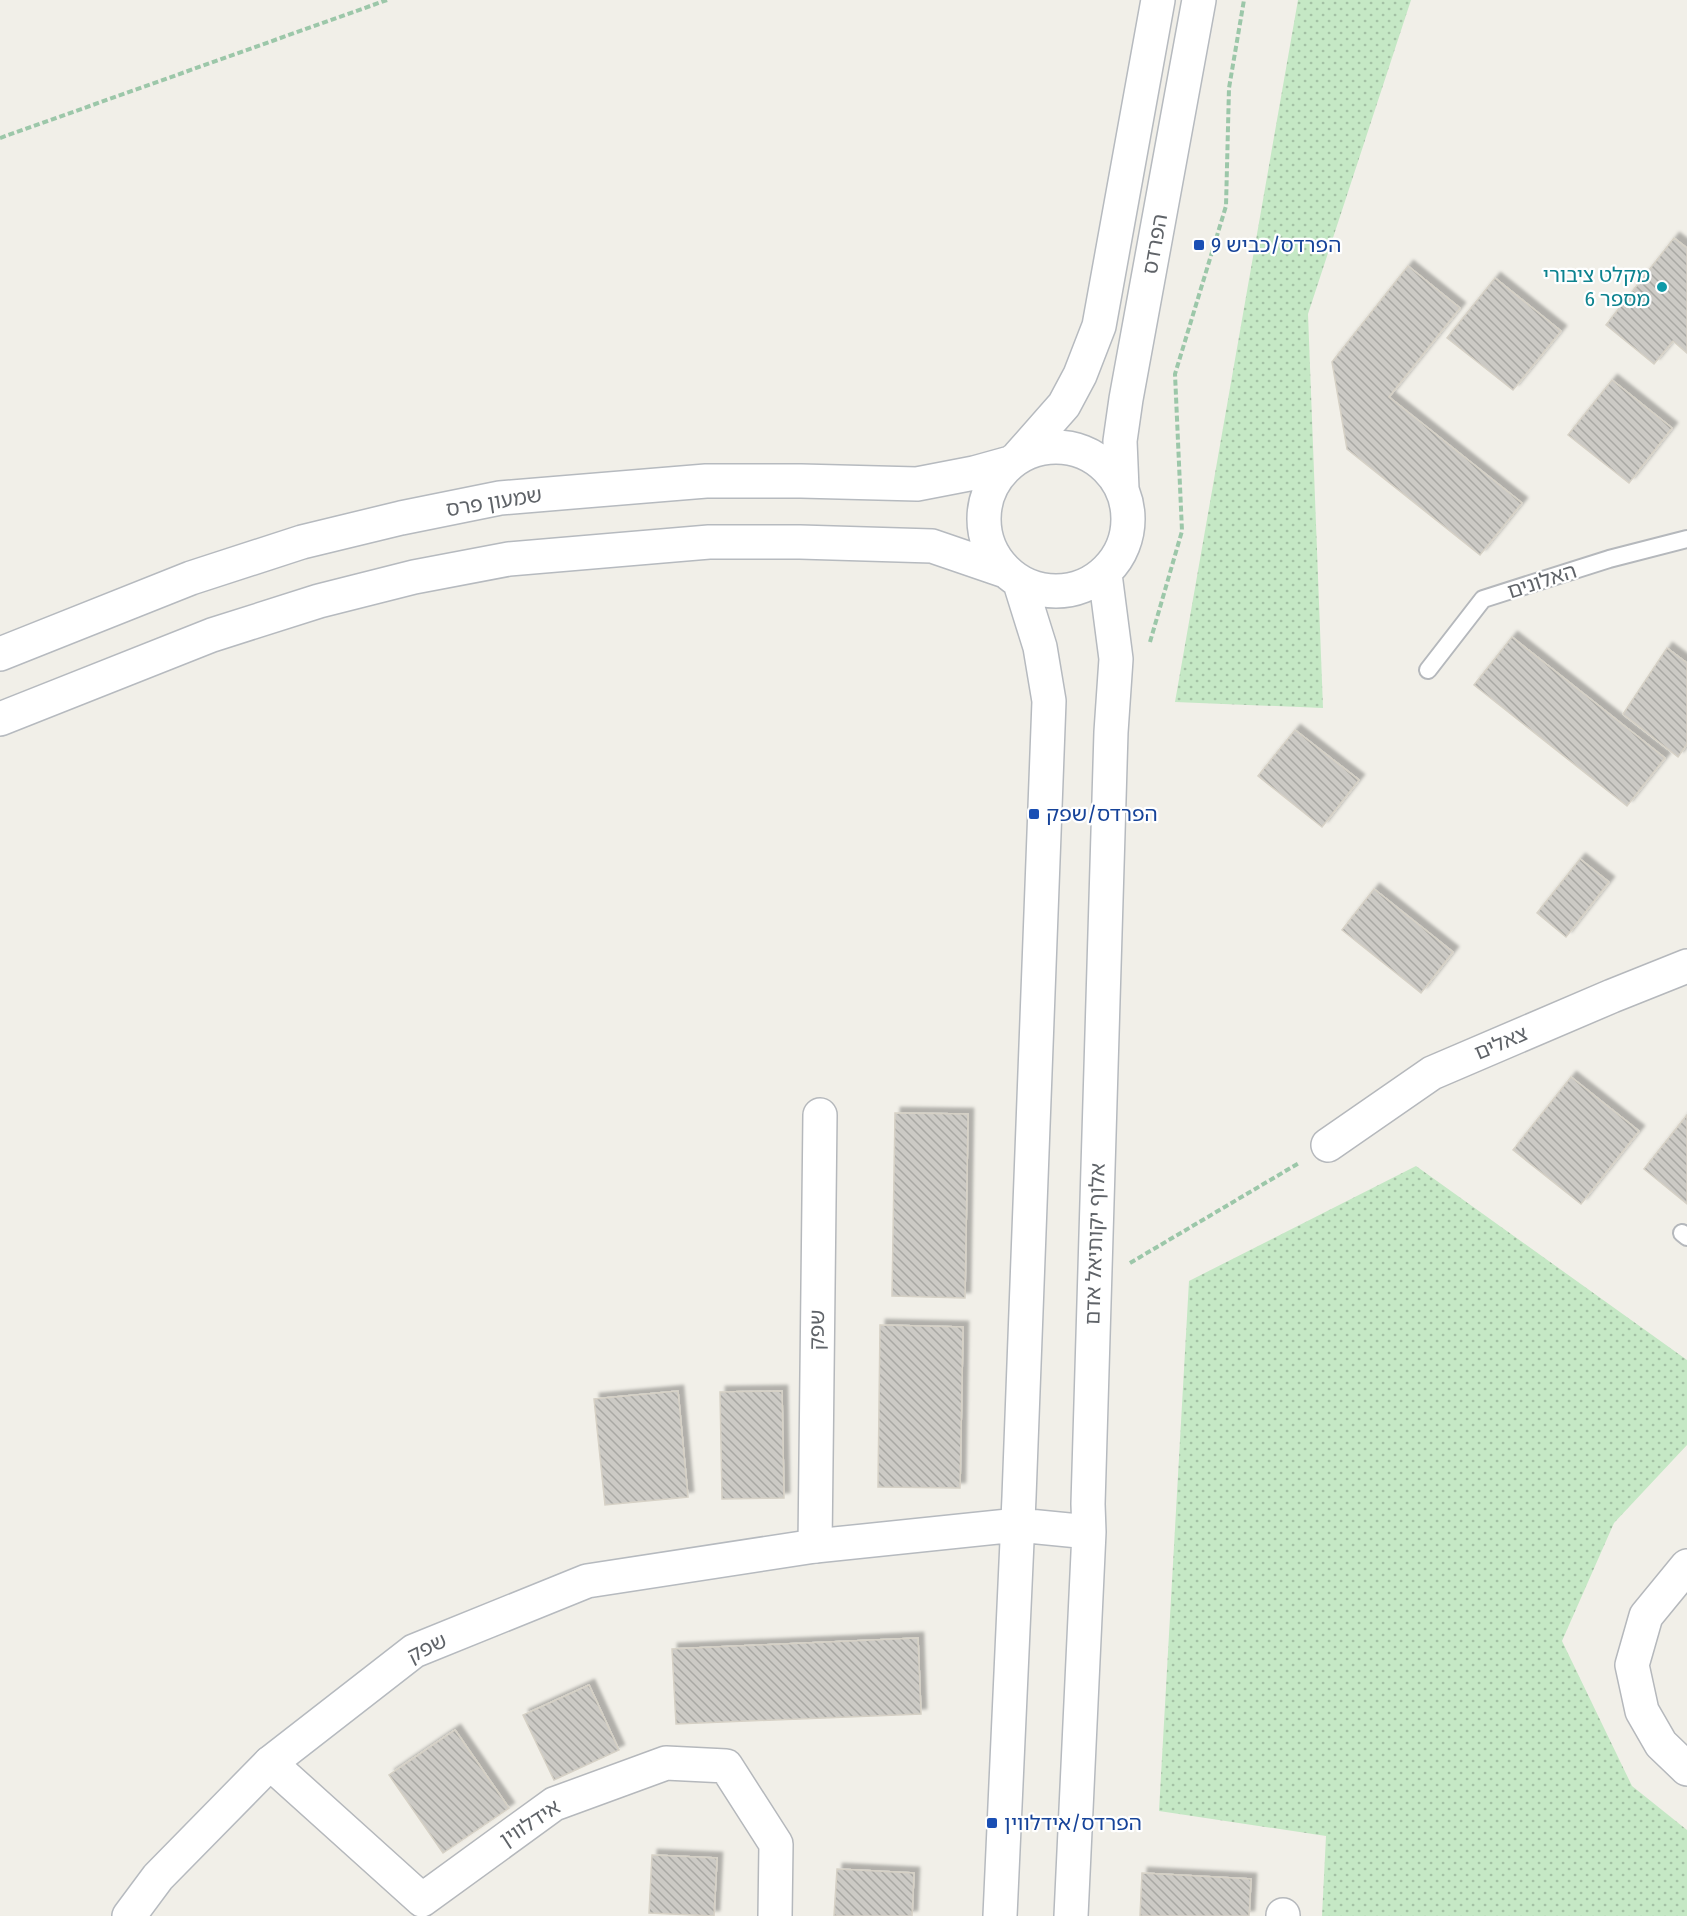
<svg xmlns="http://www.w3.org/2000/svg" width="1687" height="1916" viewBox="0 0 1687 1916" font-family="'Fira Sans Condensed','Noto Sans Hebrew',sans-serif">
<style>
.grass{fill:url(#grass-dots)}
.building{fill:url(#building-back-hatch);stroke:#d6d1c6;stroke-width:1.5;filter:url(#shadow)}
.lines{fill:none;stroke-linecap:round;stroke-linejoin:round}
.lane-casing{stroke:#b5b8bc;stroke-width:20}
.street-casing{stroke:#b5b8bc;stroke-width:36}
.secondary-casing{stroke:#b6babf;stroke-width:36}
.path{stroke:#9cc7a9;stroke-width:4;stroke-dasharray:6 3;stroke-linecap:butt}
.lane{stroke:#fff;stroke-width:16}
.street{stroke:#fff;stroke-width:33}
.secondary{stroke:#fff;stroke-width:33}
.transit-dot{fill:#1a4fb4;stroke:#fff;stroke-width:2}
.culture-dot{fill:#0f9aa8;stroke:#fff;stroke-width:2}
.labels{text-anchor:middle;dominant-baseline:central;stroke-width:4.5;stroke-linejoin:round;paint-order:stroke}
.street-label{font-size:21px;fill:#5f6368;stroke:#fff}
.transit-label{font-size:21px;fill:#164399;stroke:#fff;text-anchor:start}
.culture-label{font-size:21px;fill:#0d838f;stroke:#fff;text-anchor:end}
</style>
<defs>
<pattern id="grass-dots" width="8" height="8" patternUnits="userSpaceOnUse" patternTransform="scale(1.5)"><rect width="8" height="8" fill="#c5e8c5"/><path d="M2 2h.1M6 6h.1" fill="none" stroke="#a3c0a4" stroke-width="1.8" stroke-linecap="round"/></pattern>
<pattern id="building-back-hatch" width="6" height="6" patternUnits="userSpaceOnUse" patternTransform="scale(1.5)"><rect width="6" height="6" fill="#cccac5"/><path d="M-1 5l2 2M0 0l6 6M5-1l2 2" fill="none" stroke="#a9a8a4"/></pattern>
<filter id="shadow"><feDropShadow dx="5.5" dy="-5.5" stdDeviation="1.5" flood-color="#0004"/></filter>
</defs>
<rect width="100%" height="100%" fill="#f1efe8"/>
<!-- grass -->
<path class="grass" d="M1298,0H1411L1308,314L1323,708L1175,702Z
M1416,1166L1687,1360V1445L1614,1523L1562,1641L1632,1786L1687,1830V1916H1322L1326,1836L1159,1811L1189,1281Z"/>
<!-- building -->
<path class="building" d="M1674,238L1687,248V353L1673,341L1654,364L1606,325Z
M1408,266L1460,308L1389,397L1522,503L1480,555L1347,449L1332,362Z
M1495,278L1561,331L1513,390L1447,338Z
M1612,380L1672,428L1629,483L1568,435Z
M1512,637L1665,758L1627,806L1474,685Z
M1667,648L1687,663V744L1678,757L1623,714Z
M1295,730L1359,780L1322,827L1258,776Z
M1580,859L1609,882L1566,937L1537,913Z
M1374,889L1453,952L1421,993L1342,930Z
M1571,1077L1639,1131L1581,1204L1513,1150Z
M895,1113L968,1114L965,1298L892,1296Z
M1687,1115V1204L1644,1169Z
M880,1325L963,1327L960,1488L878,1487Z
M678,1391L688,1497L605,1505L594,1399Z
M782,1391L784,1498L722,1499L720,1392Z
M918,1638L921,1714L676,1724L672,1649Z
M589,1685L619,1750L554,1780L523,1715Z
M455,1730L509,1808L443,1853L389,1775Z
M652,1855L717,1858L714,1916L649,1913Z
M837,1869L914,1873L912,1916H834Z
M1142,1873L1251,1879L1249,1916H1140Z"/>
<g class="lines">
<defs>
<path id="lane" d="M1428,670L1483,599L1609,559L1687,539
M1682,1233L1687,1237"/>
<path id="street" d="M1328,1145L1432,1073L1612,996L1687,966
M815,1546L820,1115
M1687,1566L1646,1616L1632,1665L1642,1711L1661,1744L1687,1769
M270,1763L422,1900L554,1804L666,1763L726,1766L776,1844L775,1916
M1283,1916V1915"/>
<path id="secondary" d="M984 519a72 72 0 1 1 144 0a72 72 0 1 1-144 0Z
M1019,456L1064,405L1080,375L1099,326L1158,0
M1122,489L1120,441L1126,399L1199,0
M0,654L191,578L302,542L401,518L500,498L706,481H801L917,484L974,473L1010,463
M0,719L212,635L319,601L414,577L509,559L709,542H800L932,546L1005,571
M129,1916L158,1877L270,1763L414,1651L587,1581L815,1546L1018,1525L1089,1532
M1000,1916L1019,1497L1049,701L1040,647L1020,583
M1071,1916L1089,1532L1088,1504L1111,732L1116,659L1105,574"/>
</defs>
<!-- lane casing -->
<use href="#lane" class="lane-casing"/>
<!-- street casing -->
<use href="#street" class="street-casing"/>
<!-- secondary casing -->
<use href="#secondary" class="secondary-casing"/>
<!-- path -->
<path class="path" d="M0,138L387,0
M1150,642L1182,531L1175,374L1226,206L1229,88L1244,0
M1130,1263L1299,1163"/>
<!-- lane -->
<use href="#lane" class="lane"/>
<!-- street -->
<use href="#street" class="street"/>
<!-- secondary -->
<use href="#secondary" class="secondary"/>
</g>
<!-- markers -->
<g class="transit-dot">
<rect x="1193" y="239" width="12" height="12" rx="3"/>
<rect x="1028" y="808" width="12" height="12" rx="3"/>
<rect x="986" y="1817" width="12" height="12" rx="3"/>
</g>
<circle class="culture-dot" cx="1662" cy="287" r="6"/>
<g class="labels">
<!-- street labels -->
<g class="street-label">
<text transform="translate(1155 244) rotate(-80)">הפרדס</text>
<text transform="translate(494 502) rotate(-9)">שמעון פרס</text>
<text transform="translate(1542 581) rotate(-18)">האלונים</text>
<text transform="translate(1501 1043) rotate(-23)">צאלים</text>
<text transform="translate(1095 1244) rotate(-88)">אלוף יקותיאל אדם</text>
<text transform="translate(817 1330) rotate(-89)">שפק</text>
<text transform="translate(427 1648) rotate(-26)">שפק</text>
<text transform="translate(530 1823) rotate(-33)">אידלווין</text>
</g>
<!-- transit labels -->
<g class="transit-label">
<text x="1211" y="245">הפרדס/כביש 9</text>
<text x="1046" y="814">הפרדס/שפק</text>
<text x="1004" y="1823">הפרדס/אידלווין</text>
</g>
<!-- culture labels -->
<g class="culture-label">
<text x="1650" y="275">מקלט ציבורי<tspan x="1650" dy="24">מספר 6</tspan></text>
</g>
</g>
</svg>
